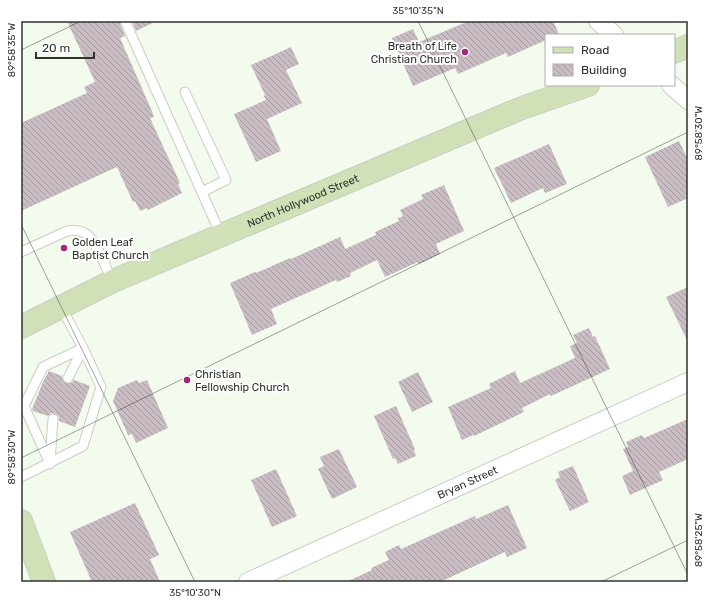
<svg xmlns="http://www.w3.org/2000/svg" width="709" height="603" viewBox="0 0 709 603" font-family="Rubik,sans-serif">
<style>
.building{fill:url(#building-back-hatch)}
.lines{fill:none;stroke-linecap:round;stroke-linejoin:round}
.service-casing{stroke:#c8cec2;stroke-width:11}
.minor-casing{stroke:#c8cec2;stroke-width:20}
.secondary-casing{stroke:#c8cec2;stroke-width:24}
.service{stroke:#fff;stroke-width:9}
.minor{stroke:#fff;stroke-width:18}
.secondary{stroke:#d1e1b7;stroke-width:22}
.ticks{fill:none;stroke:#31332e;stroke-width:1;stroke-opacity:0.45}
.poi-dot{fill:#a82776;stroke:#fff;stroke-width:1.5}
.labels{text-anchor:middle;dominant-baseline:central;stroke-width:4;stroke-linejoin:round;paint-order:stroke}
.poi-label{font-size:11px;fill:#31332e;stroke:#fff;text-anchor:start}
.street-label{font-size:11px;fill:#31332e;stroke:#fff}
.neatline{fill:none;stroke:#31332e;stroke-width:1.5}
.ticks-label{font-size:10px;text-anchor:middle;fill:#31332e}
</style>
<defs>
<pattern id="building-back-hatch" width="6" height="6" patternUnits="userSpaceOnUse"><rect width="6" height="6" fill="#cbbdc4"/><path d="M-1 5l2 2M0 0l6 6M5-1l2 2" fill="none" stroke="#a59aa0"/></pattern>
</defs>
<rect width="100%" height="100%" fill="#f3faee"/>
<!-- building -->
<path class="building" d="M67,21H119L125,36L120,38L151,109L154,117L150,118L180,183L178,184L182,193L148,210L147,208L140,211L135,201L133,202L117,167L21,211V123L87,93L84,87L95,82Z
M132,21H157L136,31Z
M469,21H553L559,34L546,35V40L508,57L506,53L458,74L455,68L413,86L392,38L413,29L419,42Z
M291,47L299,64L286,70L302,103L267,119L281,151L256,162L234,114L266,100L264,96L265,95L251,65Z
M679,141L688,160V198L668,207L645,157Z
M549,144L567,184L545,193L543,188L511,203L494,168Z
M444,185L464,231L436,244L440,254L419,264L418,262L385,277L377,260L350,273L351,276L337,282L336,280L271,309L277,324L252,335L230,283L255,272L256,273L290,258L291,259L340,237L345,249L376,235L375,232L399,221L398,218L403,216L400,210L423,199L421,195Z
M688,287V342L666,297Z
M589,328L593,337L595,336L610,369L551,396L550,394L522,408L524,412L474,436L473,435L462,440L448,407L491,388L489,384L515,371L520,383L575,358L570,346L577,343L573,335Z
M49,371L62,376L63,381L66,383H71L74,380L90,386L75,427L59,421V417L56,414L51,413L48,416L33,411L32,409L43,382Z
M418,372L433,402L412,412L398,382Z
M137,380L139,383L147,380L168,428L136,443L132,434L128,435L113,401L118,388Z
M396,406L415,449L414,450L416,456L398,464L395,458L393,459L374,416Z
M688,419V459L659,472L663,480L630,495L622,476L633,471L623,449L628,447L626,442L642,435L644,438Z
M339,449L357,487L332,499L318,469L324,466L320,457Z
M573,466L589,502L570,511L555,480L560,477L558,472Z
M276,469L297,516L272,527L251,480Z
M135,503L159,555L150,559L160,582H92L70,532Z
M508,505L527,548L507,557L505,552L440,582H346L372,570L371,568L389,560L385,552L399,545L401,549L475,516L476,519Z"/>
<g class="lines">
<defs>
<path id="service" d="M125,21L221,235
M185,92L226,180L202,192
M21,252L67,231C72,230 77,230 83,232C96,238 106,268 112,281
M68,378L83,348
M50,462L53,419
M50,464L24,406L43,367L83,348
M21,477L83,446L101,387L83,348L61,307"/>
<g id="minor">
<path d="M598,21L614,35"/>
<path d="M671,85L688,100"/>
<path id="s1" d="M248,582L688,382"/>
</g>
<g id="secondary">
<path d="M674,52L688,46"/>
<path id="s2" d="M21,327L113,281L522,108L588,85"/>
<path d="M21,521L44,582"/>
</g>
</defs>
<!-- service casing -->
<use href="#service" class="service-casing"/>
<!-- minor casing -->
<use href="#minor" class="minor-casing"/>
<!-- secondary casing -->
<use href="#secondary" class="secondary-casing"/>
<!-- service -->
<use href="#service" class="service"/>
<!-- minor -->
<use href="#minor" class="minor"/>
<!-- secondary -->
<use href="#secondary" class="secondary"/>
</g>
<!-- ticks -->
<path class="ticks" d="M418,21L688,575M21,50L81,21M21,224L195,582M21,458L688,132M601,582L688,540"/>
<!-- markers -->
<g class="poi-dot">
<circle cx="465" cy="52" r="4"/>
<circle cx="64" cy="248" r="4"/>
<circle cx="187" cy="380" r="4"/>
</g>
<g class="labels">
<!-- poi labels -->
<g class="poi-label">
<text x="457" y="46" text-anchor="end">Breath of Life<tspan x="457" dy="13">Christian Church</tspan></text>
<text x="72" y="242">Golden Leaf<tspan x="72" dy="13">Baptist Church</tspan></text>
<text x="195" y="374">Christian<tspan x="195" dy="13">Fellowship Church</tspan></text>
</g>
<!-- street labels -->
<g class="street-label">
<text stroke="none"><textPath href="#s2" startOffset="309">North Hollywood Street</textPath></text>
<text stroke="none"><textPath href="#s1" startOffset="241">Bryan Street</textPath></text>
</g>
</g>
<!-- border -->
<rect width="709" height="603" fill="none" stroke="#ffffff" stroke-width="44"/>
<!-- legend -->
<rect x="545" y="34" width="130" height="52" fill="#ffffff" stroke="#adadab"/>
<rect x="553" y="47" width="20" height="6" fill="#d1e1b7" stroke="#adadab"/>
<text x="581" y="54" font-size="12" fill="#31332e">Road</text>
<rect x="553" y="64" width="20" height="12" fill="url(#building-back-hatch)" stroke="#adadab"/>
<text x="581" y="74" font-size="12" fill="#31332e">Building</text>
<!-- scale -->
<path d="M36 52v6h58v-6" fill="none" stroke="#31332e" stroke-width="2"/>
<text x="42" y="52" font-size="12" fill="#31332e" stroke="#ffffff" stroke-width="3" paint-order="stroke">20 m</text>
<rect x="22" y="22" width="665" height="559" class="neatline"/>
<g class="ticks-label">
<text x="418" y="14">35°10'35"N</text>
<text transform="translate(11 50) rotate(-90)" y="4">89°58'35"W</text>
<text transform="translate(698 133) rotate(-90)" y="4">89°58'30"W</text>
<text transform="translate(11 457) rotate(-90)" y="4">89°58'30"W</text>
<text transform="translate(698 540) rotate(-90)" y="4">89°58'25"W</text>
<text x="195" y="596">35°10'30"N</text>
</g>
</svg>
